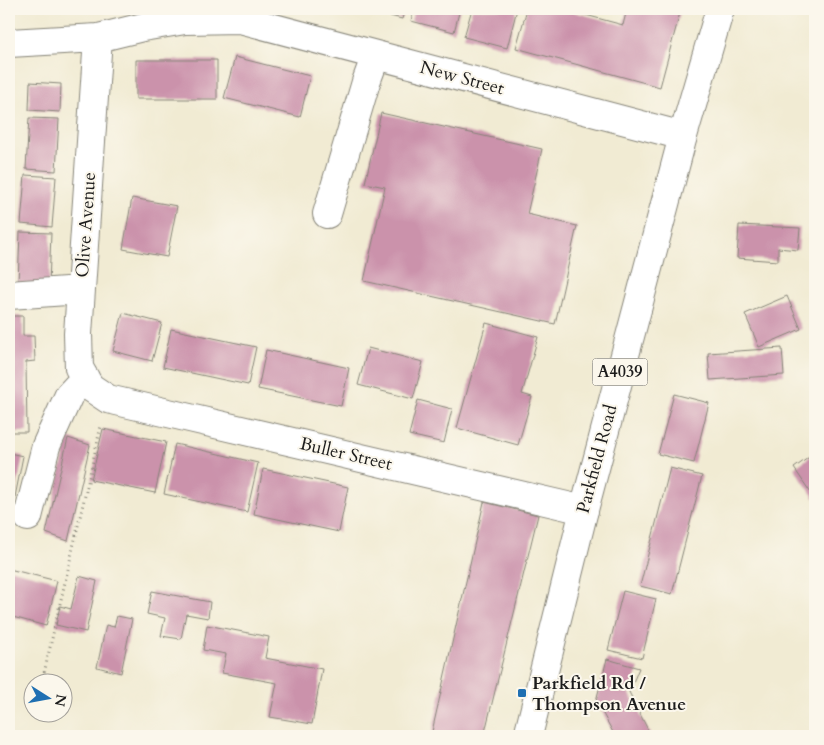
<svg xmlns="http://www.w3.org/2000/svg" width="824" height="745" viewBox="0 0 824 745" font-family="Cardo,serif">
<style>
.building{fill:#cb92ab}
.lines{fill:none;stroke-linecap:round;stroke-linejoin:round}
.minor-casing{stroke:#868478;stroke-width:30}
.major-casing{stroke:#868478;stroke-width:30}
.path{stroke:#868478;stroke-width:3;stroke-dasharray:1 4;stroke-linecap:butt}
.minor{stroke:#fff;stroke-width:28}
.major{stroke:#fff;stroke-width:28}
.poi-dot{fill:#1f6fb2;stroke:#fbf7ec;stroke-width:2}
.labels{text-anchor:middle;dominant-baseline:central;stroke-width:4;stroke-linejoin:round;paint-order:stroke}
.shield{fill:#fbf7ec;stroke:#5f5e5a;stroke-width:1}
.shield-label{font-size:16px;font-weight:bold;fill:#1c1c1c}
.street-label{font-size:18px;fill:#1c1c1c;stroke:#fbf7ec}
.poi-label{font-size:18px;font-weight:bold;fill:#1c1c1c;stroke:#fbf7ec;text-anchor:start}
</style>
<rect width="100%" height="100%" fill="#fbf7ec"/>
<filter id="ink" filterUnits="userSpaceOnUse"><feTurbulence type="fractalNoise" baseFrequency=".02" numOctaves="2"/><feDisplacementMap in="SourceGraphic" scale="10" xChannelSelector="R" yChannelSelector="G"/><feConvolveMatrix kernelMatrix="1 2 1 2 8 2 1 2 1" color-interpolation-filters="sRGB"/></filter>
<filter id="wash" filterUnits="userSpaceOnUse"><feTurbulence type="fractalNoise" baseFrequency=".0096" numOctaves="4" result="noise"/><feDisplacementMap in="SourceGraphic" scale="20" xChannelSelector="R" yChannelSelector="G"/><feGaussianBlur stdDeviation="1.12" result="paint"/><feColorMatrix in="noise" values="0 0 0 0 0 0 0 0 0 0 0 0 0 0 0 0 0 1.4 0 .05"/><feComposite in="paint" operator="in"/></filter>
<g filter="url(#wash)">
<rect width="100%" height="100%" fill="#f1ebd3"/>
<g id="blocks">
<!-- building -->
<path class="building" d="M362,9H405L402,19Z
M414,9H460L454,32L411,21Z
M472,9H517L507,48L464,37Z
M527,9H563L623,25L627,9H681L660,87L516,48Z
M235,57L310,76L300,117L224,98Z
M136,60H217V99H136Z
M30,82L61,84L60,112L29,110Z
M381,113L542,149L527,214L577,226L555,324L364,281L385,187L365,183Z
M29,118L59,119L56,171L26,169Z
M25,175L56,177L52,227L21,224Z
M132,198L177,206L167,257L123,249Z
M739,225L800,228L798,250L778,248V261L737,258Z
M20,232L51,233L49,285L18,283Z
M787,296L801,329L759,347L745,314Z
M123,313L162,323L152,361L113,351Z
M9,316H23V336H34L35,361L26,362L27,432H9Z
M486,323L538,337L522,394L532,397L518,445L457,428Z
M171,329L256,347L248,385L163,367Z
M368,348L423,362L413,399L358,385Z
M782,348L784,375L710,380L708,353Z
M266,350L349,368L341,406L258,389Z
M674,394L709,403L694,463L658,454Z
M418,400L452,409L444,443L409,435Z
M103,429L166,442L155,493L91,480Z
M68,438L90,445L68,541L46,533Z
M175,444L258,463L247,512L164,494Z
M9,453L23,456L10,523H9Z
M815,453V499L794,468Z
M670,468L702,476L672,594L640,586Z
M263,469L348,487L339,532L254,514Z
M484,502L538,515L484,736H431Z
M9,569L57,581L46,626L9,616Z
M79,576L97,581L86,632L56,625L60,606L71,609Z
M152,591L210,602L208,618L186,614L181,639L161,636L165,618L147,614Z
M623,591L656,599L642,658L608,650Z
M117,616L132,619L121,673L97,667L106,625L114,627Z
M207,625L269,637L265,658L322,669L312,724L270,717L277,683L222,673L226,654L203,650Z
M607,659L639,668L629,692L651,736H615L596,701Z"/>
</g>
</g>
<g filter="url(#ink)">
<use href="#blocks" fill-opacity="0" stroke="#868478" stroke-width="1"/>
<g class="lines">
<defs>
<path id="minor" d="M98,38L78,334L79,368L90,387L108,399L584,510
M9,43L98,38L143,27L185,20L240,19L683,136
M327,214L366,82L376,55
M9,295L81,290
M28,517L46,446L69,395L85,378"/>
<path id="major" d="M528,736L584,510L683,136L720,9"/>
</defs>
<!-- minor casing -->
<use href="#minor" class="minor-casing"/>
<!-- major casing -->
<use href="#major" class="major-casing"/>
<!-- path -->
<path class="path" d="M42,682L101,426"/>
<!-- minor -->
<use href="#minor" class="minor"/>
<!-- major -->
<use href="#major" class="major"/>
</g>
</g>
<!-- markers -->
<rect class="poi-dot" x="517" y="688" width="10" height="10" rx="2.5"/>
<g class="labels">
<!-- shield labels -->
<rect class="shield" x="592.5" y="358.5" width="55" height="27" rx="4"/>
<g class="shield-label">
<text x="620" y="372">A4039</text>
</g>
<!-- street labels -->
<g class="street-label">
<text transform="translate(462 78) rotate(15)">New Street</text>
<text transform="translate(86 225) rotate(-86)">Olive Avenue</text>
<text transform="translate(346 454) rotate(13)">Buller Street</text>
<text transform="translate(597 459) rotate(-75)">Parkfield Road</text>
</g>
<!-- poi labels -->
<g class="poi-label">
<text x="532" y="683">Parkfield Rd /<tspan x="532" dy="21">Thompson Avenue</tspan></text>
</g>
</g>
<!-- margin -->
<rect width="824" height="745" fill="none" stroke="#fbf7ec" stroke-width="30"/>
<!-- north arrow -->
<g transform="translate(48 698) rotate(101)"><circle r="24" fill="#fbf7ec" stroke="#a29f99"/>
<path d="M0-4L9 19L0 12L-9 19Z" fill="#1f6fb2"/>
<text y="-8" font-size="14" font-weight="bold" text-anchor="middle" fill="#1c1c1c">N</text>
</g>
</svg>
